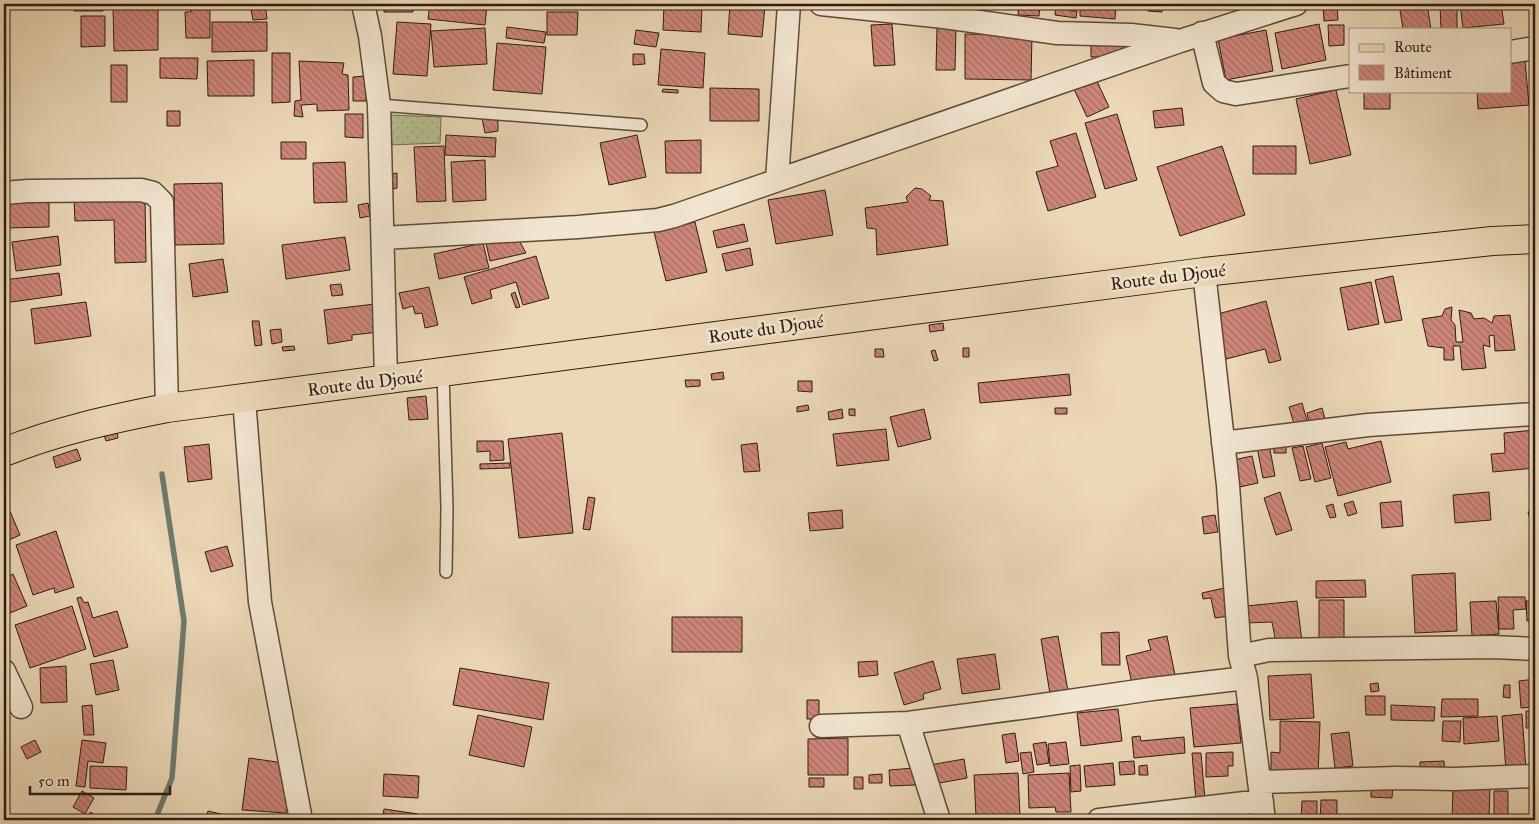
<svg xmlns="http://www.w3.org/2000/svg" width="1539" height="824" viewBox="0 0 1539 824" font-family="'IM FELL Great Primer',serif">
<style>
.grass{fill:url(#grass-dots);stroke:#716e50}
.lines{fill:none;stroke-linecap:round;stroke-linejoin:round}
.stream{stroke:#6d7b6e;stroke-width:5.5}
.building{fill:url(#building-back-hatch);stroke:#2d1d10}
.service-casing{stroke:#5c4c3a;stroke-width:14}
.minor-casing{stroke:#5c4c3a;stroke-width:25}
.primary-casing{stroke:#2d1d10;stroke-width:30}
.service{stroke:#f2e6d0;stroke-width:11}
.minor{stroke:#f2e6d0;stroke-width:22}
.primary{stroke:#ebd8b7;stroke-width:28}
.labels{text-anchor:middle;dominant-baseline:central;stroke-width:5;stroke-linejoin:round;paint-order:stroke}
.street-label{font-size:18px;fill:#2d1d10;stroke:#f2e6d0}
</style>
<defs>
<pattern id="grass-dots" width="8" height="8" patternUnits="userSpaceOnUse" patternTransform="scale(1.25)"><rect width="8" height="8" fill="#b5bf90"/><path d="M2 2h.1M6 6h.1" fill="none" stroke="#9ca47b" stroke-width="1.8" stroke-linecap="round"/></pattern>
<pattern id="building-back-hatch" width="6" height="6" patternUnits="userSpaceOnUse" patternTransform="scale(1.25)"><rect width="6" height="6" fill="#cf867b"/><path d="M-1 5l2 2M0 0l6 6M5-1l2 2" fill="none" stroke="#a86d63"/></pattern>
</defs>
<rect width="100%" height="100%" fill="#ebd8b7"/>
<filter id="stains"><feTurbulence type="fractalNoise" baseFrequency=".004" numOctaves="4"/><feColorMatrix values="0 0 0 0 .2 0 0 0 0 .09 0 0 0 0 .02 0 0 0 .5 -.17"/></filter>
<radialGradient id="worn" r=".72"><stop offset=".6" stop-color="#630" stop-opacity="0"/><stop offset="1" stop-color="#630" stop-opacity=".3"/></radialGradient>
<!-- grass -->
<path class="grass" d="M387,115L441,117L440,143L390,145Z"/>
<g class="lines">
<!-- stream -->
<path class="stream" d="M155,820L172,778L184,621L162,474"/>
</g>
<!-- building -->
<path class="building" d="M74,4H103V11H74Z
M191,4H210V38H186L185,12H191Z
M250,4H265L267,19L253,20Z
M384,4H413V12H384Z
M430,4L487,5L485,25L428,19Z
M664,4L702,6L701,32L663,30Z
M730,4L765,6L762,37L728,34Z
M1019,4H1040L1039,16L1018,15Z
M1056,4H1071V11H1077L1076,18L1055,15Z
M1080,4H1116L1115,19L1080,16Z
M1147,4H1162V12L1148,11Z
M1168,4H1208L1168,7Z
M1323,4H1337L1338,20L1324,21Z
M1399,4H1427L1431,29H1403Z
M1440,4H1457V29H1441Z
M1460,4H1501L1504,24L1463,28Z
M113,5H158V50L114,51Z
M547,12H578L577,35H547Z
M81,16H105V46L81,47Z
M212,22H267V51L212,52Z
M397,22L431,24L427,76L393,74Z
M892,24L895,65L874,66L871,25Z
M1319,24L1326,60L1282,69L1275,33Z
M1328,25H1344V45L1329,46Z
M507,27L546,32L544,43L506,38Z
M937,27H956L955,70H936Z
M485,28L487,64L434,67L431,31Z
M636,30L659,33L656,47L634,44Z
M1266,30L1273,71L1226,80L1218,39Z
M965,34L1032,35L1031,80L965,79Z
M1091,41L1127,42V57H1091Z
M497,43L546,47L542,94L493,90Z
M661,49L705,53L703,88L658,85Z
M272,53H290V102L272,103Z
M633,54H644L645,64L633,65Z
M160,58H198L197,79L160,78Z
M254,60V96H208L207,61Z
M299,61L344,63L342,74L348,75L349,110L317,111V104L301,105L303,117L294,116L295,101L301,100Z
M1525,61L1529,105L1478,109L1477,91H1510V63Z
M111,65H127V102H111Z
M4,69H6V106H4Z
M366,76V101H353V77Z
M1095,77L1109,107L1087,117L1073,87Z
M710,88L759,89V121H710Z
M663,89L678,90V93L662,92Z
M1336,90L1351,155L1310,164L1296,99Z
M1364,91H1390V109H1364Z
M1182,108L1184,125L1155,128L1153,111Z
M167,111H180V126H167Z
M345,114H363V138L345,137Z
M1117,114L1137,180L1105,189L1085,123Z
M482,118H498V131L485,133Z
M1076,133L1096,197L1048,211L1036,172L1058,166L1050,141Z
M446,135L496,138L495,157L445,155Z
M637,135L646,177L609,185L600,143Z
M701,140V173H666L665,141Z
M281,142H306V159H281Z
M444,146L446,201L417,202L414,147Z
M1222,146L1245,215L1180,236L1157,167Z
M1253,146H1296V174H1253Z
M485,160L486,200L453,202L451,162Z
M345,162L347,202L314,203L313,163Z
M397,173V188L393,189L392,174Z
M222,183L224,244L175,245L174,184Z
M915,188L922,189L931,196L929,200L943,201L948,245L877,255L876,229L867,228L865,208L908,202L906,197Z
M825,190L833,235L776,244L768,200Z
M145,197L146,262L115,263L114,220L75,221L74,198Z
M4,200H49V227L4,228Z
M368,203L370,216L360,218L358,205Z
M695,222L707,272L666,281L654,232Z
M744,224L748,241L717,248L713,231Z
M484,234L516,235L526,253L490,261Z
M58,236L61,265L16,271L12,242Z
M345,237L350,270L286,279L282,245Z
M483,243L489,268L439,279L434,254Z
M750,248L753,265L726,271L722,254Z
M536,256L549,298L523,305L516,282L490,290L492,298L472,304L464,277Z
M223,259L228,292L193,297L189,264Z
M59,273L62,295L4,303V280Z
M1393,276L1402,320L1385,323L1375,280Z
M1371,282L1379,324L1348,330L1340,288Z
M341,284L343,295L332,296L330,285Z
M429,287L438,325L425,328L422,313L415,314L413,306L403,309L399,293Z
M515,292L520,307L516,308L511,294Z
M1266,301L1281,360L1269,363L1265,349L1226,359L1214,315Z
M86,302L91,336L35,344L31,309Z
M375,304L379,332L352,335V340L328,344L324,310Z
M1452,307L1451,320L1455,325L1456,342H1463L1459,310L1471,313L1474,319L1484,318L1492,323L1494,316L1510,315L1515,350L1495,351L1494,335L1489,336L1490,347L1483,345L1486,368L1462,370L1460,346H1453L1454,360H1444V348L1428,346L1422,319L1442,316L1445,309Z
M252,321H259L262,345L255,346Z
M943,323L944,330L930,332L929,325Z
M281,329L282,342L272,344L270,330Z
M294,346L295,350L283,351L282,347Z
M963,348H969V357H963Z
M875,349H883L884,357H875Z
M935,350L938,360L934,361L931,351Z
M723,372L724,379L712,380L711,374Z
M1069,374L1071,395L980,403L978,383Z
M685,380H700V386L686,387Z
M798,381H812V392L798,391Z
M426,396L428,419L409,420L407,398Z
M1302,403L1308,424L1295,427L1289,407Z
M808,405L809,410L797,412V407Z
M1055,408H1067V414H1055Z
M1322,408L1325,419L1309,423L1307,413Z
M842,409L843,418L829,420L828,412Z
M849,409H855V416L849,415Z
M924,409L931,439L898,447L890,417Z
M886,429L889,460L837,466L833,434Z
M1535,430V468L1493,472L1491,454L1505,453L1504,433Z
M117,431L118,438L106,441L104,435Z
M562,433L573,533L519,538L508,439Z
M477,441H503L504,460L490,461V451L477,452Z
M1381,441L1391,482L1338,496L1325,447L1346,442L1348,449Z
M1274,442H1286V453H1274Z
M757,443L760,471L744,472L741,445Z
M1322,443L1331,478L1315,482L1306,447Z
M209,444L212,479L188,482L184,447Z
M1269,444L1275,476L1263,478L1257,447Z
M1303,446L1311,479L1300,481L1292,448Z
M77,449L81,460L56,468L53,457Z
M1252,456L1258,483L1235,488L1229,461Z
M510,463V468L480,469V464Z
M1280,492L1292,530L1276,535L1264,498Z
M1489,492L1491,520L1455,523L1453,495Z
M4,497L20,535L5,542L4,539Z
M588,497L595,498L590,530L583,529Z
M1353,501L1357,513L1348,516L1344,504Z
M1401,501L1403,526L1382,528L1380,503Z
M1333,504L1336,517L1330,518L1326,506Z
M842,510L843,528L810,531L808,513Z
M1535,510V526L1532,527L1528,512Z
M1215,515L1218,532L1204,534L1202,517Z
M56,531L74,587L55,593L54,588L33,595L16,545Z
M227,546L233,566L211,572L205,552Z
M1455,573L1457,631L1415,633L1412,575Z
M13,574L27,606L5,615L4,578Z
M1530,579H1535V621H1527L1526,601H1531Z
M1365,580L1366,597L1316,598V581Z
M1224,588L1229,616L1215,618L1211,598L1203,599L1202,593Z
M81,597L84,603L88,602L93,618L117,611L128,647L94,657L77,598Z
M1498,597H1525L1526,609L1513,610L1514,629H1499Z
M1319,600H1344V644H1319Z
M1297,601L1302,642L1276,643L1272,622L1245,623L1246,606Z
M1496,601L1499,634L1472,636L1470,602Z
M72,606L86,649L30,668L15,625Z
M672,617H742V652H672Z
M1119,632L1120,665H1102L1101,633Z
M1058,636L1068,691L1050,694L1041,639Z
M1167,636L1175,675L1132,684L1126,656L1151,650L1148,640Z
M995,654L1000,689L962,694L957,659Z
M113,660L119,690L96,695L90,664Z
M877,661L878,675L859,677L858,662Z
M933,661L941,689L923,694L924,699L904,705L894,673Z
M66,666L67,702L41,703L40,668Z
M460,668L549,683L543,720L453,705Z
M1311,674L1314,718L1270,720L1268,676Z
M1535,679V707L1521,708L1519,681Z
M1378,683L1379,691L1371,692L1370,684Z
M1504,685H1510V698L1503,697Z
M1365,696H1385V715H1366Z
M1442,699H1478V716L1441,717Z
M807,700H819V719H807Z
M1237,704L1241,743L1194,747L1190,708Z
M92,705L94,735H84L82,706Z
M1391,705L1435,707L1434,721L1391,720Z
M1118,709L1122,741L1081,746L1077,713Z
M1526,711H1535V728H1526Z
M1522,714L1526,770L1506,771L1502,716Z
M478,715L532,727L524,767L469,755Z
M1497,716L1499,741L1464,744L1463,718Z
M1280,721L1320,722L1318,777L1271,776V752L1280,753Z
M1443,721H1461L1460,742L1442,741Z
M1349,732L1353,766L1335,768L1331,734Z
M1015,733L1019,761L1006,763L1002,735Z
M1140,736L1141,741L1184,737L1185,753L1134,758L1132,737Z
M848,738V775H808V739Z
M35,740L41,752L27,759L21,747Z
M82,740L106,743L103,763L88,761L85,787L76,786Z
M1046,742L1049,763L1037,765L1033,744Z
M1066,742L1069,764L1050,766L1048,744Z
M1031,752L1034,772L1023,774L1020,753Z
M1233,752V766H1228V776L1206,777V753Z
M1192,753H1201L1205,800L1196,801Z
M249,758L284,763L291,779L286,813L242,810Z
M964,759L967,778L934,784L930,765Z
M1134,761L1135,774L1120,775L1119,762Z
M1444,761L1445,775H1420V762Z
M1113,763L1115,785L1086,787L1084,766Z
M1080,765L1081,791L1071,792L1070,766Z
M1147,765L1148,775H1139V766Z
M90,766L127,767L126,790L90,788Z
M914,768L915,785L890,786L889,770Z
M1018,773L1020,816L976,817L974,775Z
M1069,773L1071,812H1056L1055,807L1029,808L1028,775Z
M384,774L419,776L418,798L383,796Z
M882,774V783H869V775Z
M854,777H863V789H854Z
M809,778H824V787H809Z
M1371,785H1393L1392,798L1371,797Z
M1453,786L1490,787L1489,820H1452Z
M82,791L94,798L85,814L73,807Z
M1494,791H1508V820H1494Z
M1321,800H1337V820H1320Z
M1302,801H1317V820H1299H1301Z
M384,809L418,814L417,820H382Z
M1249,809L1250,820H1210L1209,813Z
M208,811L246,820H206Z
M91,812L99,820H82Z"/>
<g class="lines">
<defs>
<path id="service" d="M379,105L641,125
M443,373L447,508L446,572"/>
<path id="minor" d="M363,4L370,36L379,105L386,379
M821,4L944,17L1057,33L1131,35L1175,40
M1202,33L1214,83L1223,91L1236,94L1350,76
M1510,52L1535,48
M777,180L789,4
M4,193L28,191L141,190L153,193L162,202L167,408
M383,238L578,227L658,220L674,216L1180,41L1296,4
M1204,272L1228,485L1240,656L1246,678L1264,820
M244,399L260,602L301,820
M1223,443L1368,425L1535,414
M1240,656L1269,650L1492,647L1535,649
M4,671L21,707
M908,723L939,820
M821,726L908,723L1035,706L1152,689L1246,678
M1259,782L1397,778L1455,779L1535,776
M1099,820L1262,801"/>
<path id="primary" d="M4,452C57,431 111,419 167,408L1204,272L1492,241L1535,239"/>
</defs>
<!-- service casing -->
<use href="#service" class="service-casing"/>
<!-- minor casing -->
<use href="#minor" class="minor-casing"/>
<!-- primary casing -->
<use href="#primary" class="primary-casing"/>
<!-- service -->
<use href="#service" class="service"/>
<!-- minor -->
<use href="#minor" class="minor"/>
<!-- primary -->
<use href="#primary" class="primary"/>
</g>
<g class="labels">
<!-- street labels -->
<g class="street-label">
<text transform="translate(1168 277) rotate(-7)">Route du Djoué</text>
<text transform="translate(766 329) rotate(-8)">Route du Djoué</text>
<text transform="translate(365 383) rotate(-7)">Route du Djoué</text>
</g>
</g>
<!-- margin -->
<rect width="1539" height="824" fill="none" stroke="#ebd8b7" stroke-width="20"/>
<rect x="5" y="5" width="1529" height="814" fill="none" stroke="#2d1d10" stroke-width="2.5"/>
<rect x="10" y="10" width="1519" height="804" fill="none" stroke="#2d1d10"/>
<!-- legend -->
<rect x="1349" y="28" width="162" height="65" fill="#f2e6d0" stroke="#a39683"/>
<rect x="1359" y="44" width="25" height="8" fill="#ebd8b7" stroke="#a39683"/>
<text x="1394" y="52" font-size="15" fill="#2d1d10">Route</text>
<rect x="1359" y="65" width="25" height="15" fill="url(#building-back-hatch)" stroke="#a39683"/>
<text x="1394" y="78" font-size="15" fill="#2d1d10">Bâtiment</text>
<!-- scale -->
<path d="M30 786v8h140v-8" fill="none" stroke="#2d1d10" stroke-width="2.5"/>
<text x="38" y="786" font-size="15" fill="#2d1d10" stroke="#f2e6d0" stroke-width="4" paint-order="stroke">50 m</text>
<rect width="100%" height="100%" filter="url(#stains)"/>
<rect width="100%" height="100%" fill="url(#worn)"/>
</svg>
